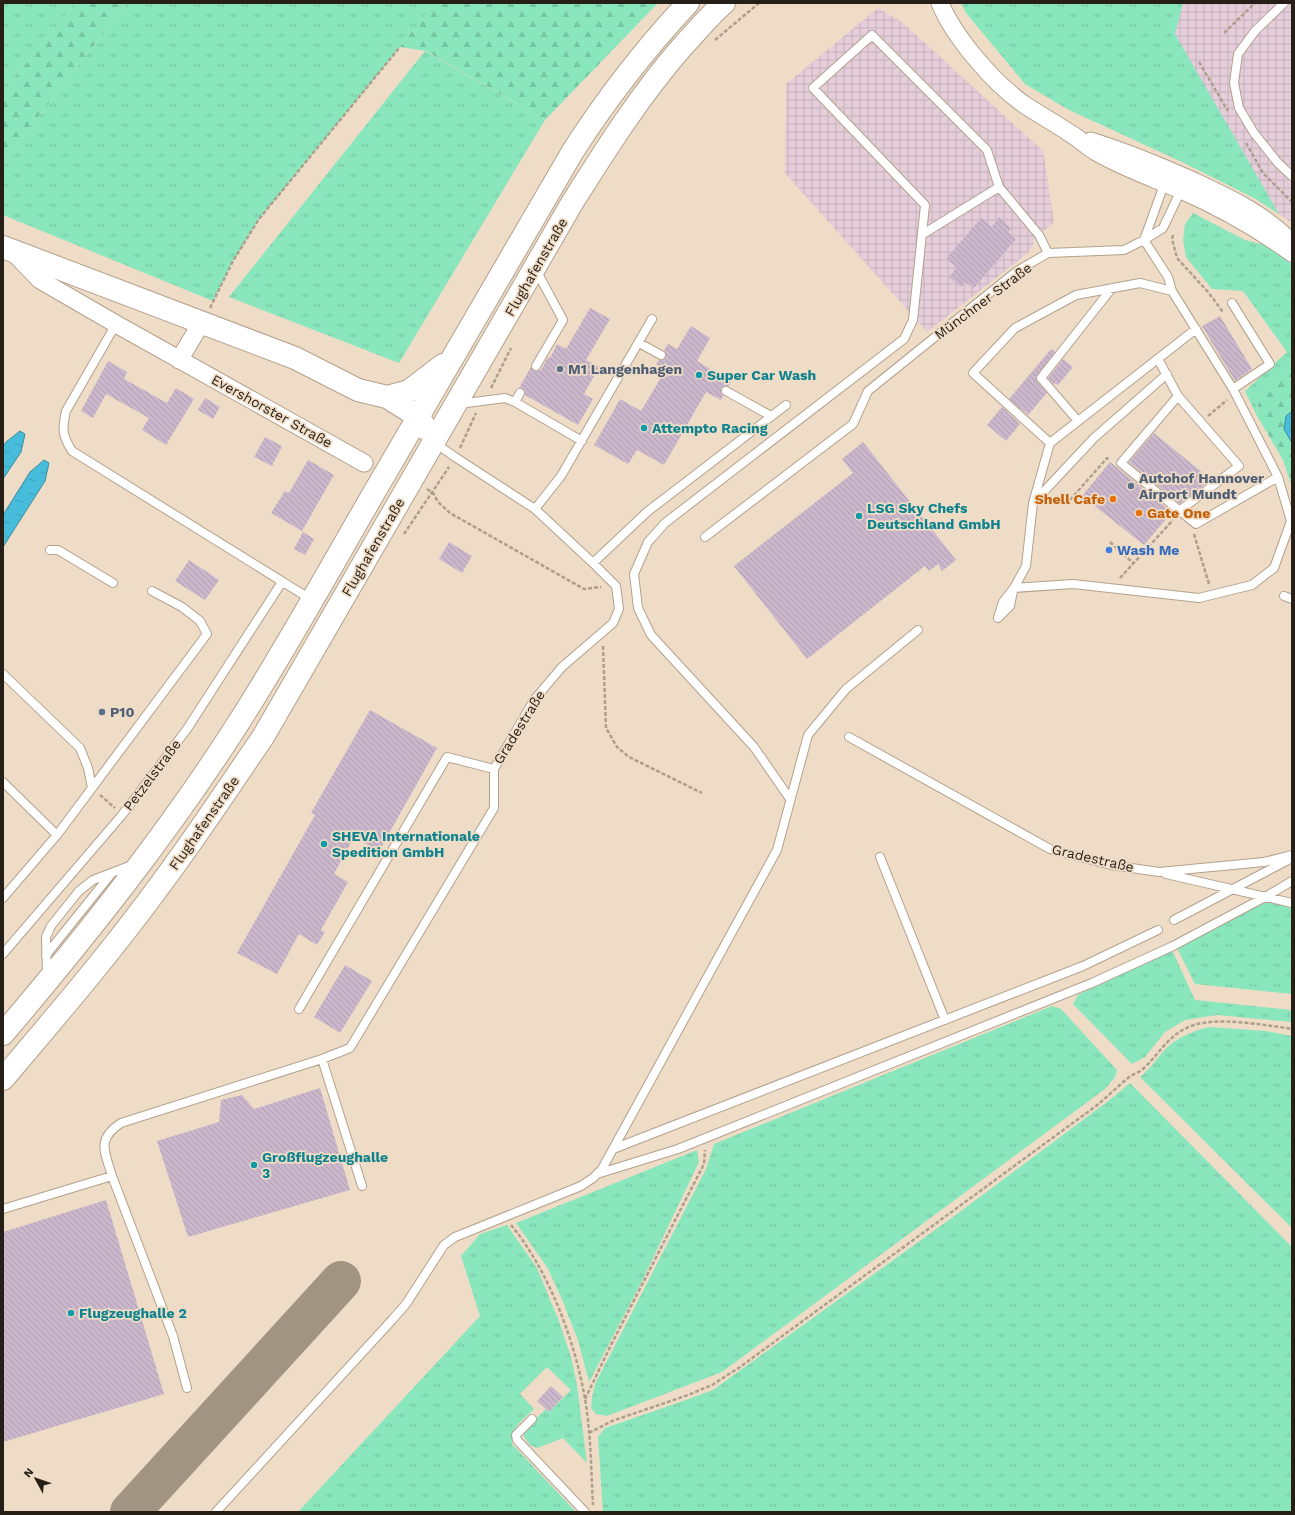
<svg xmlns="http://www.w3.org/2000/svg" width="1295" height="1515" viewBox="0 0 1295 1515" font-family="'Work Sans',sans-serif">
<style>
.industrial{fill:url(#industrial-grid)}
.grass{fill:url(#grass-tufts)}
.forest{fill:url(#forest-firs)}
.water{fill:url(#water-ripples);stroke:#3d8da0}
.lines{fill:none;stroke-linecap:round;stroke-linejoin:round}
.taxiway{stroke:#a29483;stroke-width:40}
.building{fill:url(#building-back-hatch)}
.lane-casing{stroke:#b3a18d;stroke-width:10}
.street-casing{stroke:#b3a18d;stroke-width:19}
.secondary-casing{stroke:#b3a18d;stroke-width:24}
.path{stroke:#ae9f8d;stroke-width:2.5;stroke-dasharray:4 2;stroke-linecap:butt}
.lane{stroke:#fff;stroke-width:8}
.street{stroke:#fff;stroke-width:17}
.secondary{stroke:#fff;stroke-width:22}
.service-dot{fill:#5c6f8a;stroke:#efdcc6;stroke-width:1.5}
.culture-dot{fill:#0f9aa8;stroke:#efdcc6;stroke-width:1.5}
.food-dot{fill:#e8710a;stroke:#efdcc6;stroke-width:1.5}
.shop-dot{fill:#3f7fe0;stroke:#efdcc6;stroke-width:1.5}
.labels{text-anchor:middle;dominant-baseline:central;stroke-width:3.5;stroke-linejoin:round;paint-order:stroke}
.street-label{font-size:14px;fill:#261f17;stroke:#efdcc6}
.service-label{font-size:14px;font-weight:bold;fill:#4e5e75;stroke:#efdcc6;text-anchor:start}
.culture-label{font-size:14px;font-weight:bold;fill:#0d838f;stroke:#efdcc6;text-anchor:start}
.food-label{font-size:14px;font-weight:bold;fill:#c56008;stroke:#efdcc6;text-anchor:end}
.shop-label{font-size:14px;font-weight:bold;fill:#366cbe;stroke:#efdcc6;text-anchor:start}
</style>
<defs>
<pattern id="industrial-grid" width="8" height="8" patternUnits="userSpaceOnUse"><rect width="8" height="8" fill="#e5ceda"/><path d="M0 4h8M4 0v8" fill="none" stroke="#c4b0ba"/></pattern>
<pattern id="grass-tufts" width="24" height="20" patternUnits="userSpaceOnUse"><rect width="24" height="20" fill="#89e6bd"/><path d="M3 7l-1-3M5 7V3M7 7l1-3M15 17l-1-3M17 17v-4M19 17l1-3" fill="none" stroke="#76c5a2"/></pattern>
<pattern id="forest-firs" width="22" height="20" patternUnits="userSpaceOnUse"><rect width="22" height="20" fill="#89e6bd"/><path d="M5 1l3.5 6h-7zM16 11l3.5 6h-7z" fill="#76c5a2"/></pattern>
<pattern id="water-ripples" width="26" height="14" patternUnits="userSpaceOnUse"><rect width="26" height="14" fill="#47bcdb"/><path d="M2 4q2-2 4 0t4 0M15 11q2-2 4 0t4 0" fill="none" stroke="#3ea1bb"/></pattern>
<pattern id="building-back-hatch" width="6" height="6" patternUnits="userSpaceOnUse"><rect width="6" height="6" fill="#cbb7cb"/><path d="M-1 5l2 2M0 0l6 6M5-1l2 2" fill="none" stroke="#ae9dae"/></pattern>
</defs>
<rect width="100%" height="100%" fill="#efdcc6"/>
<!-- industrial -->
<path class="industrial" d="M1183,3H1292V223L1279,214L1174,34Z
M878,8L902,22L1043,151L1054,222L1033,240L1034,243L1029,252L927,332L785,173L786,84Z"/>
<!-- grass -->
<path class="grass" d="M3,3H75L3,92Z
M127,3H434L400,47L259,219L233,261L213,301L3,215V162Z
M961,3H1183L1175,34L1279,214L1254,198L1182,162L1069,110L1025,84L966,13Z
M425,51L545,120L399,363L229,297Z
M1193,213L1245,240L1268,246L1292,264V364L1273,381L1260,397L1256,414L1245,391L1287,352L1243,291L1212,289L1186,257L1183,240L1185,224Z
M1267,901L1292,908V994L1195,984L1177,948Z
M1172,950L1195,1000L1292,1010V1022L1217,1015L1185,1020L1165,1032L1145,1057L1132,1064L1073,1004L1078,995Z
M1052,1006L1061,1009L1117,1070L1115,1077L1105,1089L722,1372L607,1416L596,1414L591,1408L592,1398L595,1384L706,1169L714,1144Z
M1209,1027L1266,1031L1292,1036V1228L1140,1077C1152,1068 1159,1054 1170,1045C1182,1035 1195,1031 1209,1027Z
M1130,1083L1292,1247V1512H603L598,1437L605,1428L683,1401L713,1390L953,1217L1111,1099Z
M697,1150L699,1162L641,1283L589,1382L578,1340L561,1297L547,1267L516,1223Z
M507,1225L537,1268L559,1321L571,1357L577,1385L587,1463L563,1438L537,1448L530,1445L524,1437V1430L546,1409L549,1412L571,1390L547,1367L520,1394L534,1409C521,1422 513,1424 512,1444L576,1512H298L480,1316L461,1256L480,1234Z"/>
<!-- forest -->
<path class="forest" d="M75,3H127L3,162V92Z
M434,3H658L545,120L426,51L400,47Z
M1292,364V411L1286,416L1284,428L1292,443V487L1283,460L1256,414L1260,397L1273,381Z"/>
<!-- water -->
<path class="water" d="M1292,411V443L1284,429L1286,416Z
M20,431L25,434L21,452L3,479V447L6,442Z
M44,460L49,463L45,481L3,547V515L30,472Z"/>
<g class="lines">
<!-- taxiway -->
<path class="taxiway" d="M130,1512L341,1281"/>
</g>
<!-- building -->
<path class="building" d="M999,217L1011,228L1008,232L1016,239L974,288L965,282L961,287L949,277L957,267L946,259L981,218L992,227Z
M590,308L610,319L586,360L599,367L584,394L593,399L578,425L525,395L524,390L519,388L531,367L534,371L541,370L548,357L550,358L557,344L566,349Z
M1220,316L1252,369L1235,381L1202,326Z
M691,326L710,338L697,361L731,382L729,386H726L721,388V391L723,396L721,400L706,392L664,465L637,450L628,464L594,445L620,399L641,411L666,369L656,364L659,360H662L666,358V354L664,350L668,344L677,349Z
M1051,349L1055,352L1036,377L1037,382L1047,393L1028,415L1009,399Z
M1063,359L1073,367L1058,385L1055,383L1054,385L1048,378Z
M108,361L127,372L124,379L167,403L176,388L194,399L166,445L142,430L149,418L106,394L93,418L81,411Z
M205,398L220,407L213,419L198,410Z
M1002,407L1020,424L1006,441L987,425Z
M1154,433L1209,478L1202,487L1185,500L1184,499L1180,504L1129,462Z
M265,437L282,446L272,466L254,457Z
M863,442L956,560L942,571L938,564L929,571L925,566L807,659L734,566L853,473L842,459Z
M308,460L334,475L302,531L271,513L285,491L289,493Z
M1110,462L1172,512L1144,545L1082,496Z
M303,532L314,539L305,555L294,549Z
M449,542L472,556L462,573L439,559Z
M189,560L219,580L205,600L175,581Z
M370,710L437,748L379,851L354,837L334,874L348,882L321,930L325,932L317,945L299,934L277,974L237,953L315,815L311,813Z
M345,965L372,981L340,1033L314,1017Z
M320,1088L350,1190L188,1237L157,1141L219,1122L221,1100L242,1095L254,1109Z
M106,1200L164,1394L3,1442V1232Z
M551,1386L563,1397L549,1412L537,1401Z"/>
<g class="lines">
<defs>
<path id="lane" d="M1284,3L1255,31L1238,54L1234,83L1239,108L1254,133L1278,163L1292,176
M999,187L1039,235L1048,253
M1144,240L1165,182
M1232,303L1270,364L1233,389
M116,324L66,411C62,429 62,435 72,451L312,600
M639,343L661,355
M1158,359L1178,396L1239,466L1179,511
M536,366L563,320L536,270
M726,391L771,416
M1178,396L1121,463L1196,524L1278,477
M515,402L520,393
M459,404L505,398L515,402L582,441
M1078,421L1041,378L1112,288
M1050,443L1196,329
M1035,501L1094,438L1167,374
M535,509L561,476L652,319
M705,537L853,424L868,391L1017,271L1048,253L1124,250L1144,240L1163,228L1182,188
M50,550H58L113,583
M593,563L647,512L786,405
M1014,588L1073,584L1199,598L1252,585L1274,568L1291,521L1278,477L1233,389L1172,291
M1284,596L1292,599
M999,617L1010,606L1013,591
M998,618L1003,602L1014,588L1026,566L1033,503L1050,443L973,373L1015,328L1076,295L1140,283L1172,291L1168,277L1144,240
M3,674L80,748L88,768L92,788
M849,737L1050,849L1111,865L1159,872L1264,862L1292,855
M3,782L57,835
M790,799L754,747L651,635L638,608L634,574L648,542L665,523L904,339L913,320L925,205L813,88L872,35L987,150L999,187L923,234
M880,857L945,1020
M1166,874L1292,903
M3,898L57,835L207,634L200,621L182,607L152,591
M1174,920L1292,858
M3,954L122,815L151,777L187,729L282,582
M46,955L111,874
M47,975L46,937L51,926L79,891L93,880L132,865
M299,1009L447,757L494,769L534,700L562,667L613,623L619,609L616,586L593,563L535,509L455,457L435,443
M322,1059L362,1186
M613,1149L1083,966L1158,930
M597,1174L678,1149L1092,983L1173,946L1265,897L1292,881
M3,1209L112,1176
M187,1388L173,1336L112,1176C105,1152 96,1139 121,1123L322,1059L350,1048L494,808V769
M532,1419L516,1435L517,1440L585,1512
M216,1512L392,1320L406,1304L444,1245L455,1237L581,1186L593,1178L602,1169L777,850L808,735L846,689L918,630"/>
<path id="street" d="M940,3C954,37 992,81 1022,103C1038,114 1055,123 1071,134C1080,139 1088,148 1098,153C1124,168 1153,178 1181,190C1220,207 1257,228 1292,253
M1091,141C1126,152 1158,165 1191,180C1225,196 1261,212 1288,239
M13,252L40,280L116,324L364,463
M179,360L202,322"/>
<path id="secondary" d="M3,247L295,358L358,390L387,397L419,417L426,429
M387,397L409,391L443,365
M3,1034C87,935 169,832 239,722C292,639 339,552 389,467C451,362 511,256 573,151C607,98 645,49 688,3
M3,1079C58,1014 113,950 163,881C198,834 230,785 263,737L572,203C606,149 640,95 682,47C696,32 709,16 724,3"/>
</defs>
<!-- lane casing -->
<use href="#lane" class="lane-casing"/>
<!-- street casing -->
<use href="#street" class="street-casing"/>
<!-- secondary casing -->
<use href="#secondary" class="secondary-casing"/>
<!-- path -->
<path class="path" d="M1224,33L1255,3
M715,40L759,3
M1199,62L1228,111
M1246,143L1263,173L1292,202
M1173,235L1172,239L1177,258L1208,292L1223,312
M210,308L233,261L259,219L400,47
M491,388L511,348
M1208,416L1227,400
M460,448L476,413
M427,489L433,493L438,502L450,513L584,589L601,587
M1070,500L1107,458L1110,460
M404,534L449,467
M1194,534L1209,584
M1110,542L1133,563
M1120,578L1173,520
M603,646L606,728L617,747L629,757L702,793
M100,795L115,808
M511,1225C549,1271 575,1341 585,1399C591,1434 591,1470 593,1505
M585,1399L611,1345L704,1164L705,1150
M589,1433L612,1421L688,1395L712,1385L740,1367L1096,1106C1107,1097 1117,1087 1128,1078C1133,1074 1140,1072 1144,1068C1162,1051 1168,1034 1194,1025C1218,1017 1267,1025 1292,1029"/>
<!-- lane -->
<use href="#lane" class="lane"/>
<!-- street -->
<use href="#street" class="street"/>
<!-- secondary -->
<use href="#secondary" class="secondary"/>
</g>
<!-- markers -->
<g class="service-dot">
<circle cx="560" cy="369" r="4"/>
<circle cx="1131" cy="486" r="4"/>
<circle cx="102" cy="712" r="4"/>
</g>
<g class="culture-dot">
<circle cx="699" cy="375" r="4"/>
<circle cx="644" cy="428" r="4"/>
<circle cx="859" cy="516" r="4"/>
<circle cx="324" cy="844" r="4"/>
<circle cx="254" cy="1165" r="4"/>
<circle cx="71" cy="1313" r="4"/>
</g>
<g class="food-dot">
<circle cx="1113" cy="499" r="4"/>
<circle cx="1139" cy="513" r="4"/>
</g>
<circle class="shop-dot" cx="1109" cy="550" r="4"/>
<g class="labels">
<!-- street labels -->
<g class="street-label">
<text transform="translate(536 267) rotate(-60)">Flughafenstraße</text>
<text transform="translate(983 301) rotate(-37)">Münchner Straße</text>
<text transform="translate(272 411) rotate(29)">Evershorster Straße</text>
<text transform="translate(373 547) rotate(-60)">Flughafenstraße</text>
<text transform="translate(519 727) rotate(-58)">Gradestraße</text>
<text transform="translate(152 775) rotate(-53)">Petzelstraße</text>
<text transform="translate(204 823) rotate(-55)">Flughafenstraße</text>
<text transform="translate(1093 858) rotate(13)">Gradestraße</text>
</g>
<!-- service labels -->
<g class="service-label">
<text x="568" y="369">M1 Langenhagen</text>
<text x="1139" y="478">Autohof Hannover<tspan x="1139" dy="16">Airport Mundt</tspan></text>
<text x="110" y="712">P10</text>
</g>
<!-- culture labels -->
<g class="culture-label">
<text x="707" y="375">Super Car Wash</text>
<text x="652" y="428">Attempto Racing</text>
<text x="867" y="508">LSG Sky Chefs<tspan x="867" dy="16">Deutschland GmbH</tspan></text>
<text x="332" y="836">SHEVA Internationale<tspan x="332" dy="16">Spedition GmbH</tspan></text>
<text x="262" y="1157">Großflugzeughalle<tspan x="262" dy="16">3</tspan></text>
<text x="79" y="1313">Flugzeughalle 2</text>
</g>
<!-- food labels -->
<g class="food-label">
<text x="1105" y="499">Shell Cafe</text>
<text x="1147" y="513" text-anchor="start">Gate One</text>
</g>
<!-- shop labels -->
<g class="shop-label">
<text x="1117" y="550">Wash Me</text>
</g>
</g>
<!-- border -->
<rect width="1295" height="1515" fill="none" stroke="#261f17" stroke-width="8"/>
<!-- north arrow -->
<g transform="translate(36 1479) rotate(310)" stroke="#efdcc6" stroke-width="3" paint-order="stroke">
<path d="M0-3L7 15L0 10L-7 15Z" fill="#261f17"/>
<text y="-6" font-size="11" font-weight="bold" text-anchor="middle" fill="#261f17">N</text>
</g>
</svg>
